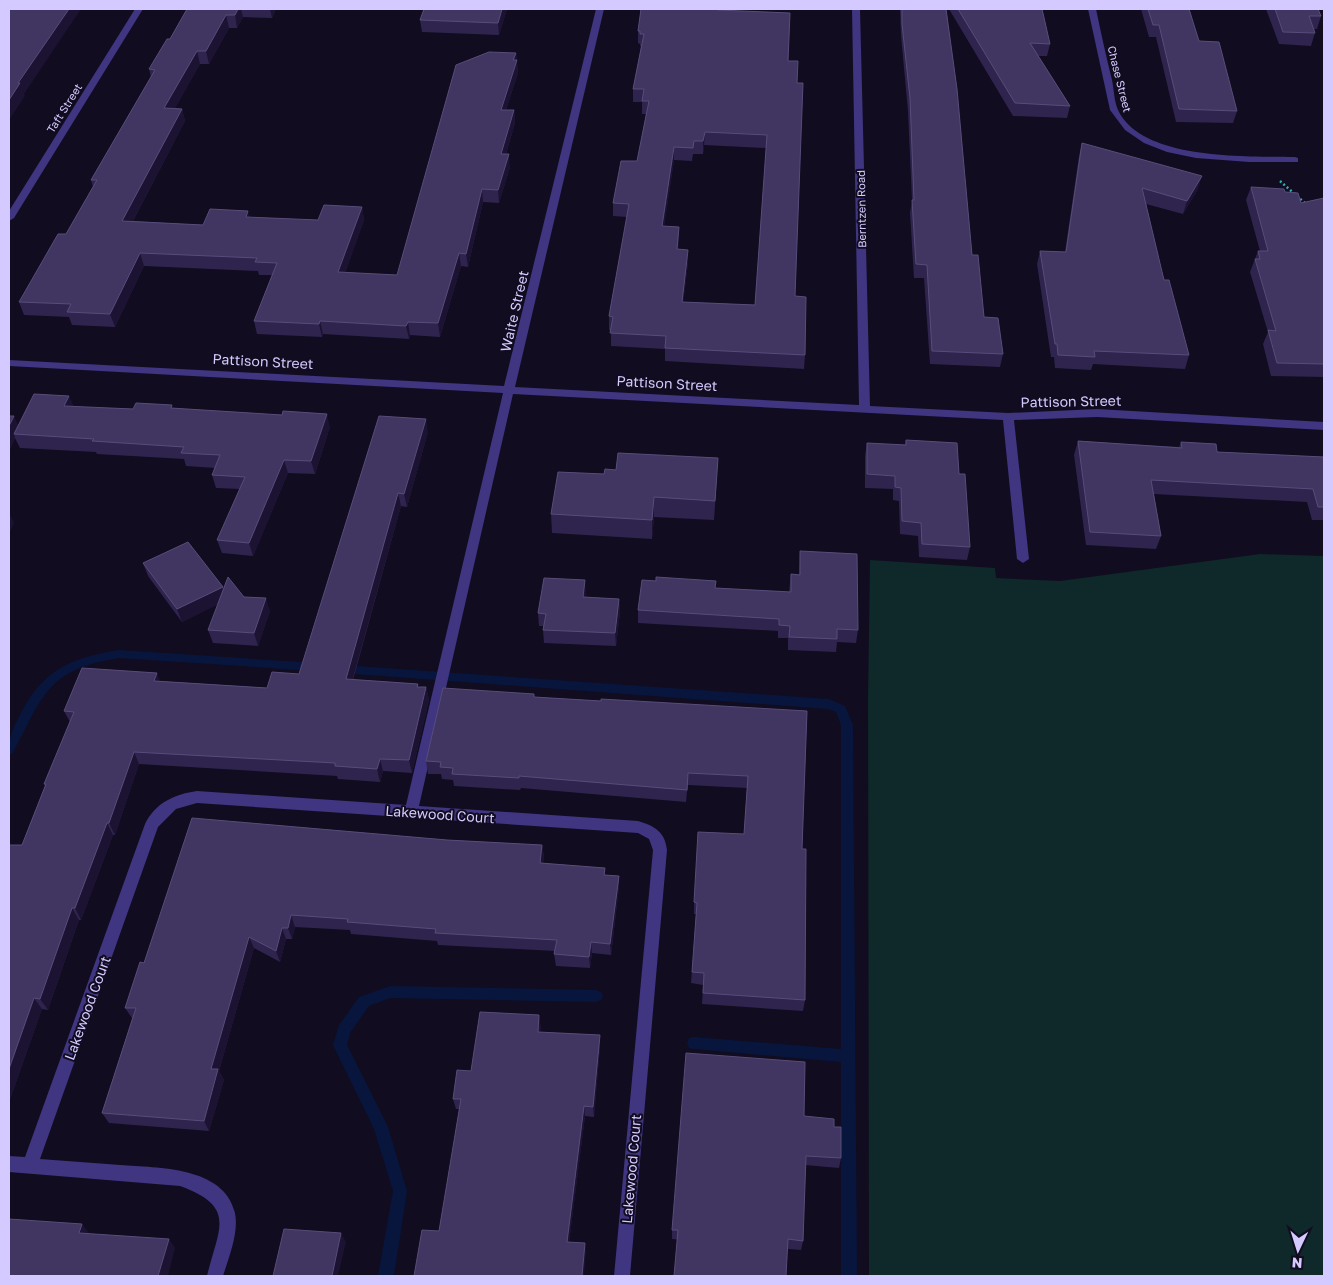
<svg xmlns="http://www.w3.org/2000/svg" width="1333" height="1285" viewBox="0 0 1333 1285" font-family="'Golos Text',sans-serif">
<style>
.green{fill:#0f2829}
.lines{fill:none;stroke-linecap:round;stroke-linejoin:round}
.stream{fill:#08163d;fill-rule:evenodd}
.path{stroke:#2aafb3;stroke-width:2.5;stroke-dasharray:2 2.5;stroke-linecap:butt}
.minor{fill:#3f3580;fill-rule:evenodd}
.wall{fill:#2f244e;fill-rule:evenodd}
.shaded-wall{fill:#1c1333}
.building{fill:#413561;stroke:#584d7a;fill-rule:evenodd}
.labels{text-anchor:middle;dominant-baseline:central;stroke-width:4;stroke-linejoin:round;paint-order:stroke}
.far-street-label{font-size:11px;fill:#d5caff;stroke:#110c1f}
.street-label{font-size:14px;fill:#d5caff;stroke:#110c1f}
</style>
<rect width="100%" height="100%" fill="#110c1f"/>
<!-- green -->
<path class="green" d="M1260,554L1324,556V1276H869L868,697L870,560L995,568L996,578L1060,581Z"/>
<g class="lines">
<!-- stream -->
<path class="stream" d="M119,650L315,663L319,664L321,667L319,670L315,671L119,658C47,670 44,694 13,753L9,755C9,736 12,731 20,715C43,669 71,658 119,650Z
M341,665L829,699L845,706L853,725L857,1276H841V1062L694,1049L689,1048L687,1043L689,1038L694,1037L841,1049V725L836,712L828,709L341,673L337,672L335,669L337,666Z
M390,986L596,990L601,992L603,996L601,1000L596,1002L390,998L369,1006L350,1033L347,1045L388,1127L407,1191L394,1276H378L393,1191L374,1129L333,1045L339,1025L359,997Z"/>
<!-- path -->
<path class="path" d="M1280,181L1307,205"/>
<!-- minor -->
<path class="minor" d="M135,9H143L14,218L9,221V211Z
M596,9H604L515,387L859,405L852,9H860L870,406L1008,413L1097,409L1324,422V430L1097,417L1014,420L1029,559L1023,563L1017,559L1003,420L513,394L419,806L638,821C655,826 665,832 667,850L630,1276H614L653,850L649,839L638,833L197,803L176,809L158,827L40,1159C67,1161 94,1163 120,1165C158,1168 224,1166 235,1213C239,1232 229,1257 223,1276H207C218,1229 238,1207 180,1186L9,1172V1156L25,1157L145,824C155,803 175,794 197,791L406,805L503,393L9,366V360L504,386Z
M1088,9H1096C1101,33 1106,56 1112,80C1114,89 1114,101 1118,110C1142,161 1248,156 1295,157L1298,158V162H1249L1196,158L1167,152L1144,143L1125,130L1110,110Z"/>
</g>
<!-- wall -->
<path class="wall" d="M187,9H276L272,18L243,17L237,28H229L209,64H200L175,108L182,109L185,121L133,221L203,225L250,218L318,220L362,207L364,220L345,273L397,275L516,53L518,73L506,110H514L515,123L506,154L510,167L499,203L483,202L468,267L461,266L440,337L410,335L409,339L323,334L322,337L257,334L254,321L272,275H259L258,271L144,266L115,327L72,325L69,317L24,315L19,302L66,234L93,187L91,180L151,77L149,69L170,39Z
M424,9H507L499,35L422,32L420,20Z
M641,9H719V10L788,61L797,83L795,296L805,355L804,369L665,361V349L611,346V330H609V316L627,217L613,216V203L637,161L646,114H642V102H633V89L641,46H640V44L638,43V31ZM704,145L766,148L755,305L683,302L688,263L678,249L679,227L664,226L674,160L692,161L693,154H703Z
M900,9H946L972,255L984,317L1003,354L1000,367L930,364L924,278H914L910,213L912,201L908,111L901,36Z
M949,9H1042L1050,44L1047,56H1038L1070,106L1067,118L1013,116Z
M1141,9H1189L1199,41L1237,111L1233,123L1176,122L1156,37H1149Z
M1266,9H1318L1321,16L1317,29H1314L1315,33L1311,46L1279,44Z
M1082,143L1198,189L1183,214L1146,204L1164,280L1189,355L1185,369L1093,364L1091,370L1055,368L1054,357H1051L1037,264L1040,251L1065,252L1079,156Z
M1251,187L1285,192L1301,203L1324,198V377L1271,376L1263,344L1268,332L1250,272L1258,251H1260L1246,200Z
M74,407L133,409L173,408L330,427L315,474L288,473L253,556L222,553L217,540L240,489L216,488L212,475L215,468L186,466L184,459L97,454L96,452L20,448L15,438L9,451V416L18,426Z
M428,432L407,507L401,506L353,680L418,684V687H426L429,700L412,773L383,771L380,782L338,779L337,776L139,764L115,835H113L81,920H79L48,1010L42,1009L9,1102V845H22L45,786L44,784L70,722L64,711L160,681L267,688L299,674Z
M906,440L959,474L970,547L967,560L919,557L918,536L900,534L899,501L893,500V489L865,488V456L867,443L905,445Z
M1078,441L1179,447L1181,442L1217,452L1324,457V520H1312L1307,502L1154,494L1161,536L1156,549L1086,545L1074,455Z
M604,474L717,477L714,520L654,517L652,539L552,533L551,514Z
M800,551L858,630L856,643L837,642L836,652L788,650V638H778V631L638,623V610L656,581L716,588L789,592L791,574L799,575Z
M143,563L223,587L224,589L244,597L270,611L258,646L213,643L208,630L218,604L182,622L148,576Z
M586,593L585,597L619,599L620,612L616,646L544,643L543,630L544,626H539L538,613Z
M534,697L601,701L807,711L802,849L805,1000L803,1011L702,1004L703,985L691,983L696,914H694V902L744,834L747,788L688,785L686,802L521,788L520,790L454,786L453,780L442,779L441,774H428L426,761Z
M447,840L542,845L544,857L543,863L605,868V875L619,876V887L611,955L592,953L590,968L556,966L554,954L555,951L438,945L437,941L351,934L350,930L295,927L292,939H286L280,962L254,948L219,1071L224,1080L209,1131L109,1123L102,1113L132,1019V1018L125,1008L144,963Z
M541,1026L540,1032L600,1046L594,1117L585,1116L569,1242L586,1252L439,1231L460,1109H456L453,1099L471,1071Z
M804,1116L834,1127L841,1158L839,1168L805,1165L803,1241L801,1250L672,1239V1230Z"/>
<!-- shaded-wall -->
<path class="shaded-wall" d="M69,9H81L24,94L25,96L9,120V100L18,83Z
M238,9H241L243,17L237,28L235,15Z
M270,9H276L272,18Z
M502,9H507L499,35L498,23Z
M226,15L229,28L209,64L206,51Z
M197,51L200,64L168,121L164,108Z
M516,53L518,73L502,122L501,110Z
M182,109L185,121L126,234L122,221Z
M514,110L515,123L502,167L501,154Z
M705,132L704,145L703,154V141Z
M674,147V160L662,239V226Z
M509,154L510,167L499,203L498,190Z
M1202,176L1198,189L1183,214L1187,201Z
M482,189L483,202L468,267L466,254Z
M362,207L364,220L341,286L338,272Z
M248,211L252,224L246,217Z
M679,227V240L677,262V249Z
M688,250V263L682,315V302Z
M140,253L144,266L115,327L110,314Z
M459,253L461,266L440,337L438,323Z
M320,321L323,334L322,337L319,324Z
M408,322L410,335L409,339L406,326Z
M69,396L75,409L64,406Z
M327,414L330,427L315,474L311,461Z
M14,416L20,429L14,434L15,438L9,451V426Z
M426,419L428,432L407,507L404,494Z
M284,460L288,473L253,556L249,543Z
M398,493L401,506L349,692L346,679Z
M654,497V517L652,539V520Z
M9,512L14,523L9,534Z
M585,580L586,593L584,610L583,597Z
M223,587L227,600L182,622L177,609Z
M266,598L270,611L258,646L254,633Z
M619,599L620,612L616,646L615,633Z
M157,673L162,686L154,681Z
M426,687L429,700L412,773L409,760Z
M134,752L139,764L115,835L109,823Z
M380,759L383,771L380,782L377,769Z
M688,773V785L686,802L687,790Z
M107,823L113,835L81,920L75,908Z
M542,845L544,857L541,875L540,863Z
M619,876V887L611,955L610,944Z
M72,908L79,920L48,1010L40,999Z
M291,915L295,927L292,939L288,928Z
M282,928L286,939L280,962L276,951Z
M249,937L254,948L219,1071L224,1080L209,1131L204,1121L211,1069Z
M591,942L592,953L590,968L589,957Z
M34,998L42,1009L9,1102V1069Z
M539,1015L541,1026L539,1043L538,1032Z
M600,1035V1046L594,1117L593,1107Z
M584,1106L585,1116L568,1251L567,1242Z
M82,1224L90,1234L79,1233Z
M341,1233L346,1242L338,1276H332Z
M169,1239L175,1248L168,1276H158Z
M585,1243L586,1252L584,1276H582Z"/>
<!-- building -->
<path class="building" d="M9,9H69L18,83H20L9,100Z
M187,9H238L235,15H226L206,51H197L164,108L182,109L122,221L203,225L210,209L248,211L246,217L318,220L324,205L362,207L338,272L397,275L456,65L489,52L516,53L513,60H517L501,110H514L501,154H509L498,190L482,189L466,254L459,253L438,323L408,322L406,326L320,321L319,324L254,321L277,263L255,262L257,258L140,253L110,314L67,312L71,304L19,302L58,234H66L97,180H91L155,70L149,69L167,39H170Z
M424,9H502L498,23L420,20Z
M641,9H718V10L790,13L788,61H798L797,83H803L795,296L806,297L805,355L665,348L666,336L610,333L613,317L609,316L629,204L613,203L621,161H637L649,101H642L644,89H633L644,34H640V31H638ZM705,132L767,135L755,305L682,302L688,250L677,249L679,227L662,226L674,147L693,148L694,141H703Z
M902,9H946L957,89L972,255H978L984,317L998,318L1003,354L932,351L927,265L916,264L912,200H914L910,98L902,24Z
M958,9H1042L1050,44L1030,43L1070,106L1015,103Z
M1148,9H1189L1199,41L1219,42L1237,111L1179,109L1159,25H1153Z
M1275,9H1318L1321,16H1309L1315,33L1283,32Z
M1082,143L1202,176L1187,201L1142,188L1164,280H1169L1189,355L1094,351L1095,357L1058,355L1057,344H1055L1040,251L1066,252Z
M1251,187L1284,189L1285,192L1298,193L1301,203L1324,198V364L1277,363L1268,330L1276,331L1255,259H1260L1258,251H1268Z
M34,394L69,396L64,406L133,409L136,403L172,405L171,408L282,415L283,411L327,414L311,461L284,460L249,543L217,540L245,477L212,475L220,455L181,453L184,447L92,441L94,439L14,434Z
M9,416H14L9,426Z
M379,416L426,419L404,494L398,493L346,679L418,684L417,687H426L409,760L380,759L377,769L335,766V763L134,752L109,823H107L75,908H72L40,999L34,998L9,1069V845H22L46,784H44L74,712L64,711L82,668L157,673L154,681L267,688L272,672L299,674Z
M906,440L957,443L959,474H965L970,547L922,544L921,523L902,521L901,488L895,487V476L867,474V443L906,445Z
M1078,441L1182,448L1181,442L1216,444L1217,452L1324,457V507H1318L1313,489L1151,480L1161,536L1090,532Z
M618,453L718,458L715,501L654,497L652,520L551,514L558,472L604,474L605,469L616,470Z
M188,542L223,587L177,609L143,563Z
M800,551L857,554L858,630L837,629V639L789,637L790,626L779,625V619L638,610L642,580L656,581V577L716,581L715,588L791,592V574L800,575Z
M228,577L244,597L266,598L254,633L208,630Z
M544,578L585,580L583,597L619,599L615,633L543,630L546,614L538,613Z
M443,688L534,694V697L601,701V699L807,711L802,849H806L805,1000L703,993L704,973L692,972L697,903L694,902L698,832L744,834L748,776L688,773L687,790L519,776V778L452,774L453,768L440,767L441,762L426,761Z
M192,818L447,840L542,845L540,863L605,868L604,875L619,876L610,944L591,942L589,957L554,954L557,940L435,933L436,929L347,922L348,919L291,915L288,928H282L276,951L249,937L211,1069H218L204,1121L102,1113L136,1008H125L140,962L144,963Z
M480,1012L539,1015L538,1032L600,1035L593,1107L584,1106L567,1242L585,1243L582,1276H414L422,1230L439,1231L461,1099H453L457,1070L471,1071Z
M686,1053L805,1062L804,1116L834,1119V1127H841V1158L806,1156L803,1241L788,1239L786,1276H674L678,1230H672Z
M9,1219L82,1224L79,1233L169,1239L158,1276H9Z
M284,1229L341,1233L332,1276H273Z"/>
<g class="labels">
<!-- far-street labels -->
<g class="far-street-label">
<text transform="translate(1120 79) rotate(76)">Chase Street</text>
<text transform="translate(64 108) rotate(-58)">Taft Street</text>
<text transform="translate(861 209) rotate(-91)">Berntzen Road</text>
</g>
<!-- street labels -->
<g class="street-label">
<text transform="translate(514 311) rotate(-77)">Waite Street</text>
<text transform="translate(263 361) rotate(3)">Pattison Street</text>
<text transform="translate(667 383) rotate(3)">Pattison Street</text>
<text transform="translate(1071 401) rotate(-1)">Pattison Street</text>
<text transform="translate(440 814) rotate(4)">Lakewood Court</text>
<text transform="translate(87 1008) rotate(-70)">Lakewood Court</text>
<text transform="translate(631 1169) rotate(-85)">Lakewood Court</text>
</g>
</g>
<!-- border -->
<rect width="1333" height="1285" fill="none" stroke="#d5caff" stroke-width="20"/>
<!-- north arrow -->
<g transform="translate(1298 1250) rotate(184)" stroke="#110c1f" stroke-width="4" paint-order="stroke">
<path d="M0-4L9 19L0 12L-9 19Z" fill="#d5caff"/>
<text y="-8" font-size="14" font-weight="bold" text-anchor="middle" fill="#d5caff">N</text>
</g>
</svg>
